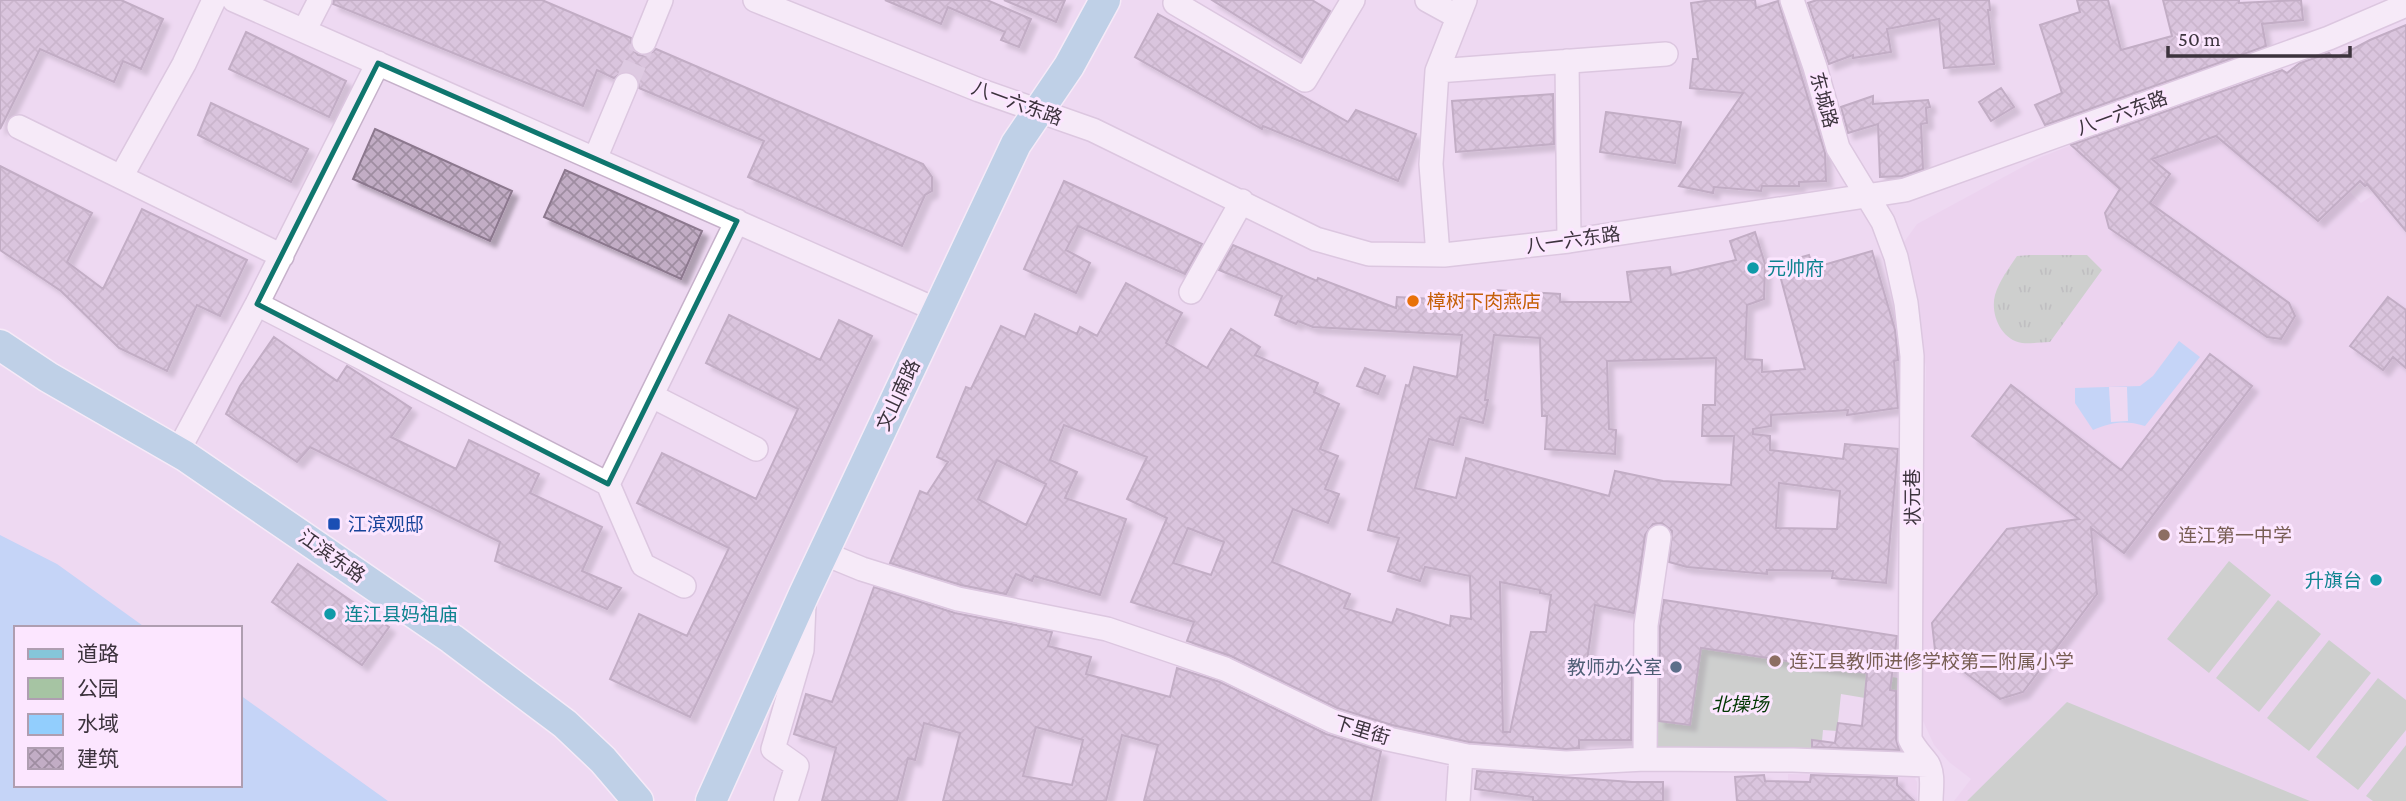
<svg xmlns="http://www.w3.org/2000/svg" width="2406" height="801" viewBox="0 0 2406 801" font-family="'Crimson Pro','Noto Sans SC',serif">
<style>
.built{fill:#e8cdec}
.grass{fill:url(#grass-tufts)}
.park{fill:#a6c4a3}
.water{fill:#92cefd}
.pier{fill:#eed9f2}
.building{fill:url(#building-cross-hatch);stroke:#8c788e;stroke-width:2;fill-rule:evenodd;filter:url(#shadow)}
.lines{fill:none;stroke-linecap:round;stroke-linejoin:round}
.minor-tunnel{stroke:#cab8ce;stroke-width:23;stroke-dasharray:23 11;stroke-linecap:butt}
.minor-casing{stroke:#c6b1ca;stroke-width:26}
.major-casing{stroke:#fff;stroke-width:33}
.minor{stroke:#fff;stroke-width:23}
.major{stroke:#85c6d9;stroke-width:30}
.marked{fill:none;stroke:#0f766e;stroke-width:5;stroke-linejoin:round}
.culture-dot{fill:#0f9aa8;stroke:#fce6ff;stroke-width:2.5}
.food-dot{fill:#e8710a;stroke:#fce6ff;stroke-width:2.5}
.transit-dot{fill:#1a4fb4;stroke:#fce6ff;stroke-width:2.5}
.education-dot{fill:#8d6e63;stroke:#fce6ff;stroke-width:2.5}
.service-dot{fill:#5c6f8a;stroke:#fce6ff;stroke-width:2.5}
.labels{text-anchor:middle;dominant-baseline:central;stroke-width:6;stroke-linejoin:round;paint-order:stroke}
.street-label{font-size:19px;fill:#3c333d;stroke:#fce6ff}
.culture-label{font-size:19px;fill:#0d838f;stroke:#fce6ff;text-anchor:start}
.food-label{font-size:19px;fill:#c56008;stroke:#fce6ff;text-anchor:start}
.transit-label{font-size:19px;fill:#164399;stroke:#fce6ff;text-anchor:start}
.education-label{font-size:19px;fill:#785e54;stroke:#fce6ff;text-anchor:start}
.service-label{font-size:19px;fill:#4e5e75;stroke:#fce6ff;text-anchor:end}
.park-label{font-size:19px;font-style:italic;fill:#013702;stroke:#fce6ff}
</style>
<defs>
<pattern id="grass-tufts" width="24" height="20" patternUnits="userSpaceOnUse" patternTransform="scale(1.75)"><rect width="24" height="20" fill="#a6c4a3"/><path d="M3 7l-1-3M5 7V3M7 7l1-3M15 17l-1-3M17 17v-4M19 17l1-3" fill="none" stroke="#88a086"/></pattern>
<pattern id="building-cross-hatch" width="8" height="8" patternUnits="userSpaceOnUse" patternTransform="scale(1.75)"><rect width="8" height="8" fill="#c2adc5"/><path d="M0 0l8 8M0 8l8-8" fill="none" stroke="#9f8da1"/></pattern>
<filter id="shadow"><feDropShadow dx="6" dy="6" stdDeviation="2" flood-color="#0004"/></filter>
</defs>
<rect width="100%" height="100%" fill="#eed9f2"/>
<!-- built -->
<path class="built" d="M2225,85L2305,148L2361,203L2406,173V801H1954L1971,779L1949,762L1934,745L1923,721L1920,703L1926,367L1903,254L1904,242L1917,224L2041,157Z
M1788,774L1917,776L1915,779L1917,782V801H1788Z"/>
<!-- grass -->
<path class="grass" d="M2030,255H2087L2102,270L2050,342C2041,342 2031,344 2022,343C2001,340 1990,314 1995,295C1999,281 2009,268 2017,256Z"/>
<!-- park -->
<path class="park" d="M2229,561L2271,595L2209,673L2167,639Z
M2278,600L2321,634L2259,712L2216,678Z
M2329,640L2371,673L2309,751L2267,718Z
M1701,648L1898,678L1897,691L1867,686L1865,698L1841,694L1837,731L1823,730L1822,741H1812L1811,751L1654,747L1650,719L1690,725Z
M2378,678L2406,700V730L2358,790L2316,757Z
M2067,702L2310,801H1967Z
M2406,745V801H2373L2366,796Z"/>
<!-- water -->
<path class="water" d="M2179,341L2200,357L2145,426C2125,420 2112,422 2093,430L2075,403V388L2140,386L2153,376Z
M0,535L57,564L146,628H16V785H240V695L388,801H0Z"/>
<!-- pier -->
<path class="pier" d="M2109,387H2127L2128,421L2111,422Z"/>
<!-- building -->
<path class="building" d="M0,0H121L163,19L141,69L123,61L114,82L40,49L0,129Z
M334,0H542L631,38L633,50L638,55L647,56L656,49L923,164L932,177V191L925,195L902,246L748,177L764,141L639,88L637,77L632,72L624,71L614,78L597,70L583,106L333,4Z
M885,0H987L1031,19L1019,47L1001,40L1005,32L948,7L941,24Z
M1004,0H1065L1056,22Z
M1212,0H1312L1330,11L1302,57Z
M1712,0H1755L1756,8L1778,1L1825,153L1826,181L1799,182V186H1762L1761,191L1714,187L1713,193L1679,186L1743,93L1690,88L1693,59H1698L1691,3Z
M1817,0H1989L1990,10H1988L1994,64L1944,68L1939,19L1887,29L1891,52L1853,58V55L1829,64L1808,3Z
M2077,0H2108L2121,50L2172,36L2163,0H2239V3L2301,0L2303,20L2262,24L2266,46L2045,125L2035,105L2062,93L2040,25L2080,12Z
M1158,14L1348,122L1356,110L1416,134L1398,181L1263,126L1262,129L1135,57Z
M2406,25V231L2367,184L2365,186L2360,181L2318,221L2216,136L2152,159L2170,174L2150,203L2289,303L2295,316L2281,339L2267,337L2109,228L2105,213L2120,189L2071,145L2282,70L2287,73L2300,63L2329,53L2334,59L2370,40Z
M246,32L346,81L329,117L229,69Z
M2001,88L2014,107L1991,121L1979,102Z
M1553,94L1554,144L1456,152L1452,101Z
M1873,96V104L1928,100L1930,107L1926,108L1927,123L1921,124L1923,169L1902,176L1880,177L1878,124L1848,133L1841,107Z
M211,103L308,149L291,182L198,135Z
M1606,112L1681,122L1675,163L1600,152Z
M375,129L512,191L490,241L353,179Z
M0,166L92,213L67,262L103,289L142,209L247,260L220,316L197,305L167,371L119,348L61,291L0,250Z
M565,170L702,231L681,279L544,217Z
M1064,181L1202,244L1185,274L1078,226L1066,250L1090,263L1076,293L1024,269Z
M1755,232L1765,264L1764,299L1747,305L1745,359L1762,360V372L1805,369L1777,264L1809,255L1813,268L1872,251L1895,330L1898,360L1894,361L1898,408L1847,415L1848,410L1771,415V426L1753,429V434L1770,436V450L1843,459L1845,444L1898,449L1886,583L1832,578L1833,571L1767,570V574L1687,567L1669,562L1672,531L1662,523L1653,524L1645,535L1634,613L1595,605L1586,668H1632L1631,740H1579V748L1566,749L1469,742L1392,725L1337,708L1231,656L1187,641L1194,622L1131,602L1167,518L1127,499L1147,457L1064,425L1050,460L1077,472L1065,498L1126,519L1100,595L1034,576L1032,581L1016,574L1006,594L961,585L890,563L920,491L927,494L948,462L937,457L966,387L971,389L1001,326L1025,337L1035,314L1077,334L1080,327L1097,336L1126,283L1182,313L1166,343L1207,368L1231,329L1260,347L1255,355L1318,383L1314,392L1339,404L1320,449L1338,456L1325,489L1339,494L1328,523L1293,509L1272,562L1350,594L1344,608L1392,623L1397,609L1450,626L1451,616L1471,619L1470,576L1425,567L1420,581L1388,571L1399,538L1368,530L1406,385L1409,386L1414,367L1457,377L1462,335L1313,327L1298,321L1296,324L1275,315L1282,296L1219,270L1233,245L1317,281L1318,278L1396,308L1397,297L1494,302V290L1560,294V302H1631L1627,272L1670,267L1671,275L1736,260L1730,241ZM1494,335L1540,338L1542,416H1547L1545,449L1615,454L1616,430L1609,429L1607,361L1716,358L1715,405H1703L1702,436H1734L1731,485L1663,481L1615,471L1609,496L1466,458L1456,498L1415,488L1429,439L1453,445L1460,417L1483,423L1488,400H1485ZM997,460L1046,484L1026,525L978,499ZM1779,483L1840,491L1837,529L1776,528ZM1188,528L1224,542L1211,575L1173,563ZM1500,582L1540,590V593L1551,595L1546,632H1531L1510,732H1503Z
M2388,297L2406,310V368L2393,357L2383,370L2350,346Z
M729,315L820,360L839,320L872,336L690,717L610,679L639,614L687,636L729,548L637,503L662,453L756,499L798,409L706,363Z
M274,337L337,381L347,366L411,408L391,437L456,469L469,440L539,474L530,493L602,527L582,571L621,588L607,609L495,561L500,542L310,447L297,462L226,414L240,386Z
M2210,354L2252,386L2124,553L2091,528L2097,594L2023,692L2000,699L1935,650L1932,623L2007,529L2079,519L1972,436L2011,385L2121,470Z
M1365,368L1385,376L1378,394L1357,386Z
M298,564L389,627L362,665L272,602Z
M874,587L955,613L1052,632L1048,646L1091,657L1086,674L1170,697L1177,668L1220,682L1326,734L1381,751L1371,801H1144L1158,745L1122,735L1106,801H943L960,733L924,723L915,760L908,758L897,801H822L836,748L794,734L806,694L832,702ZM1036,727L1083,740L1072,785L1023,776Z
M1664,600L1897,636L1890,690L1896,691V739L1899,750L1812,747V740L1835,743L1838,723L1862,726L1867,673L1701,648L1690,725L1659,721L1660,626Z
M1477,771L1632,782H1663V801H1533V797L1475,789Z
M1764,775L1765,781L1810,782L1811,775L1897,778V785L1914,801H1737L1735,777Z"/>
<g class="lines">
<!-- minor-tunnel -->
<path class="minor-tunnel" d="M626,85L644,42"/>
<defs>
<path id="minor" d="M234,0L939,311
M755,0L979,90L1093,130L1316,239L1369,254L1444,255L1569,241L1905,190L2329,38L2406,5
M1427,0L1458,17
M1792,0L1815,67L1838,148L1883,222L1896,257L1906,303L1912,356L1910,739C1915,750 1922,755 1928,764C1934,775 1931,789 1931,801
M1175,3L1305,80L1353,0
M304,31L320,0
M644,42L661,0
M1567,61L1569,241
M1437,71L1666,54
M19,127L282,256
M595,159L626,85
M121,177L184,64L214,0
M1438,255L1431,164L1437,71L1465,0
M1191,292L1242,201
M257,304L608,484L643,565L684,586
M652,396L756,449
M178,451L257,304L378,63
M608,484L737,221
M823,553L862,569L958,599L1107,629L1225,669L1332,721L1388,739L1467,756L1566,763L1645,759L1793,760L1928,765
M1645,759L1646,625L1659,537
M786,801L797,766L773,749L802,650L804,604
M1458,801L1461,755"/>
<path id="major" d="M0,345L48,377L185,456L452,639L565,724L603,760L638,801
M711,801L804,594L1016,144L1069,66L1105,0"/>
</defs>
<!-- minor casing -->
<use href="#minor" class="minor-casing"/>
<!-- major casing -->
<use href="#major" class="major-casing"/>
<!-- minor -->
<use href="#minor" class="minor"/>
<!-- major -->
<use href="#major" class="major"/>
</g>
<!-- marked area -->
<path d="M0 0H2406V801H0ZM378,63L737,221L608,484L257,304Z" fill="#eed9f2" fill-opacity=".55" fill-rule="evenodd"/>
<path class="marked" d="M378,63L737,221L608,484L257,304Z"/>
<!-- markers -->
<g class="culture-dot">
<circle cx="1753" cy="268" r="7"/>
<circle cx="2376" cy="580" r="7"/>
<circle cx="330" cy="614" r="7"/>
</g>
<circle class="food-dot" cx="1413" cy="301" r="7"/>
<rect class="transit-dot" x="327" y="517" width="14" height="14" rx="3.5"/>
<g class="education-dot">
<circle cx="2164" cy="535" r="7"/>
<circle cx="1775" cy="661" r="7"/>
</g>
<circle class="service-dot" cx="1676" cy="667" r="7"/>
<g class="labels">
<!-- street labels -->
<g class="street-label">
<text transform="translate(1824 100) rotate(75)">东城路</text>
<text transform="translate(1017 103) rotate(20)">八一六东路</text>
<text transform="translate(2122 113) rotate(-20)">八一六东路</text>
<text transform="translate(1573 240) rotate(-8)">八一六东路</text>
<text transform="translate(898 395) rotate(-65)">文山南路</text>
<text transform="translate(1912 497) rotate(-90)">状元巷</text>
<text transform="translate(332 556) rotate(35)">江滨东路</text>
<text transform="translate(1362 730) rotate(17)">下里街</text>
</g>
<!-- culture labels -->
<g class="culture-label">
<text x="1767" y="268">元帅府</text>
<text x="2362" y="580" text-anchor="end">升旗台</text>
<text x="344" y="614">连江县妈祖庙</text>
</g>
<!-- food labels -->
<g class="food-label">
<text x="1427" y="301">樟树下肉燕店</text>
</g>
<!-- transit labels -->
<g class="transit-label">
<text x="348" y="524">江滨观邸</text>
</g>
<!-- education labels -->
<g class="education-label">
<text x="2178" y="535">连江第一中学</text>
<text x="1789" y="661">连江县教师进修学校第二附属小学</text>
</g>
<!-- service labels -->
<g class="service-label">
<text x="1662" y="667">教师办公室</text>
</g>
<!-- park labels -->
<g class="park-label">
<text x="1740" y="704">北操场</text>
</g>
</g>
<!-- legend -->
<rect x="14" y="626" width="228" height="161" fill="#fce6ff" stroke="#af9eb1" stroke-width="2"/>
<rect x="28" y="649" width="35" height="10" fill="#85c6d9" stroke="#af9eb1" stroke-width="2"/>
<text x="77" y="661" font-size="21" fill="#3c333d">道路</text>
<rect x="28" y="678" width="35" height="21" fill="#a6c4a3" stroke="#af9eb1" stroke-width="2"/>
<text x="77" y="696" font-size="21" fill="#3c333d">公园</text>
<rect x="28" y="714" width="35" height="21" fill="#92cefd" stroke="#af9eb1" stroke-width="2"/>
<text x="77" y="731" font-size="21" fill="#3c333d">水域</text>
<rect x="28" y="748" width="35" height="21" fill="url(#building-cross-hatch)" stroke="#af9eb1" stroke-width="2"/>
<text x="77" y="766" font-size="21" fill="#3c333d">建筑</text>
<!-- scale -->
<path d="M2168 46v10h182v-10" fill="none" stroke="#3c333d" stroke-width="3.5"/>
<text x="2178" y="46" font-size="21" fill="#3c333d" stroke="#fce6ff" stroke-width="5" paint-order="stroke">50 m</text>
</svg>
